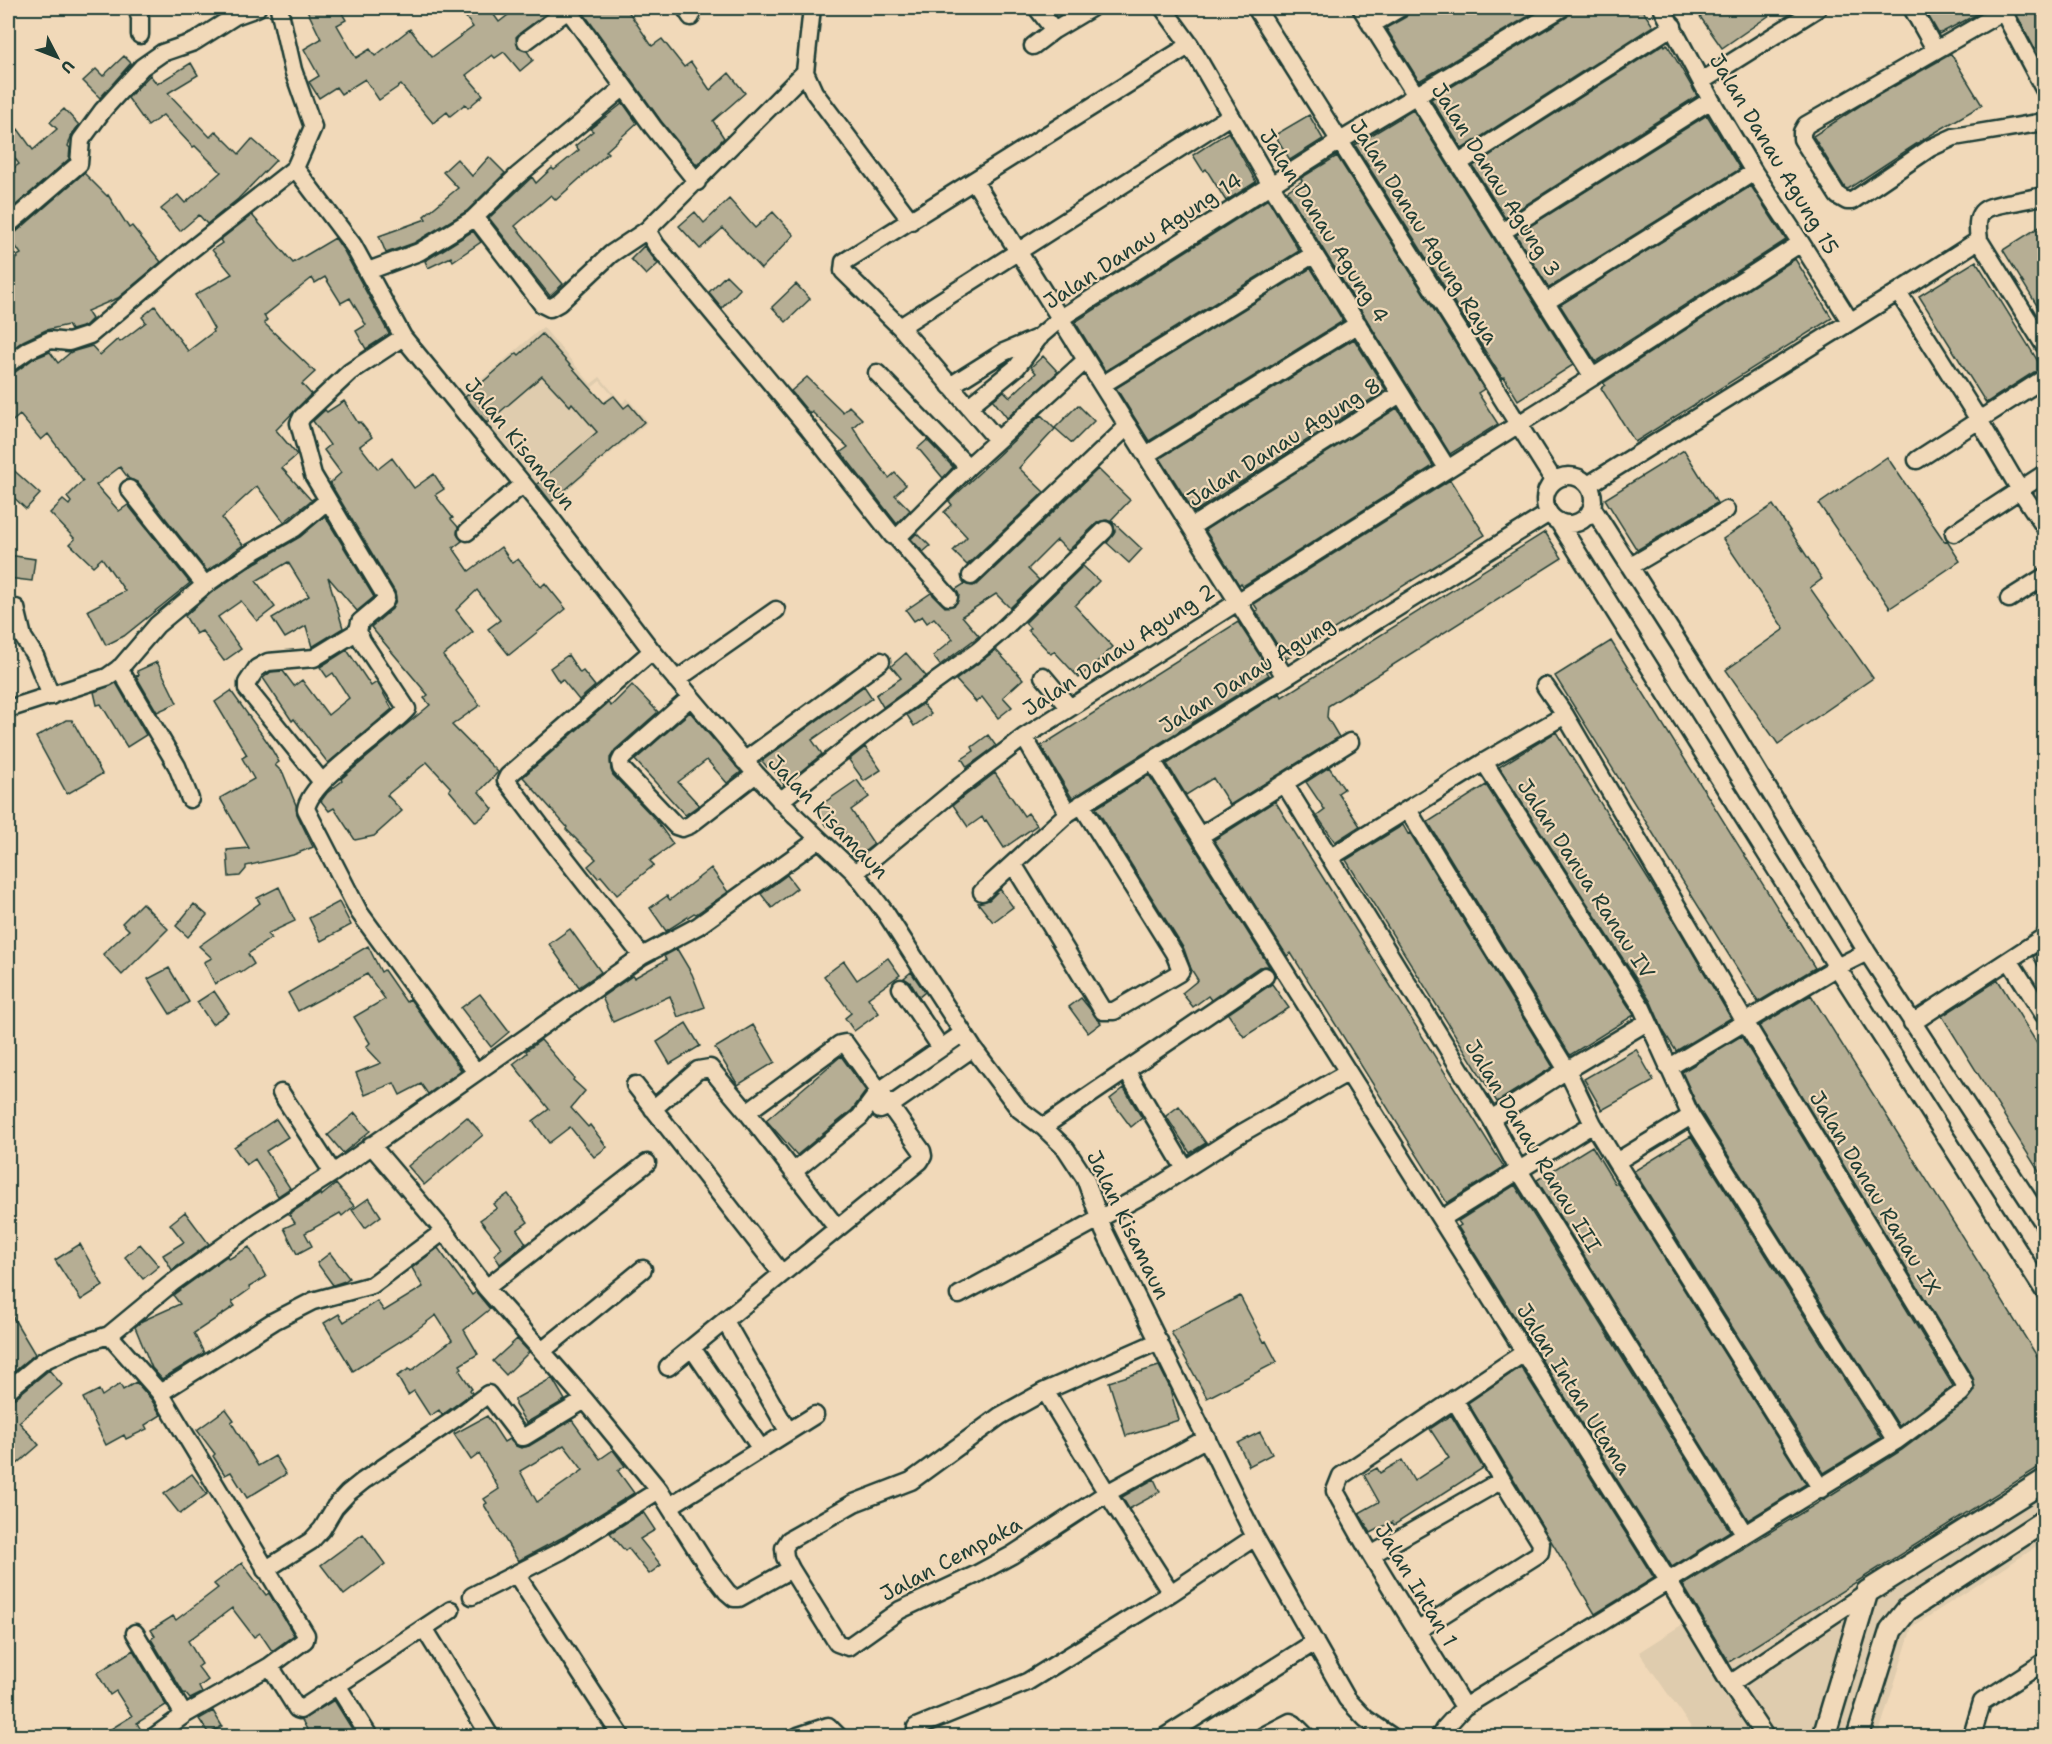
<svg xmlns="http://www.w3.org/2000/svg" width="2052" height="1744" viewBox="0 0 2052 1744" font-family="'Shantell Sans',sans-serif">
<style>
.built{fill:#dfccae;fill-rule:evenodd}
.building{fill:#b6ae94;stroke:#1f3d34;stroke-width:1.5;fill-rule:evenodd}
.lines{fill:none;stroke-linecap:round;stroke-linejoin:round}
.minor-casing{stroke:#1f3d34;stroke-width:21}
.tertiary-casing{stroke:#1f3d34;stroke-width:26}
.minor{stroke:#f1d9b9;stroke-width:16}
.tertiary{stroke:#f1d9b9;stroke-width:21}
.labels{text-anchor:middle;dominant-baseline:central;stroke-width:4.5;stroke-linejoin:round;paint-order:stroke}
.street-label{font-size:21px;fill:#1f3d34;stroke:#f1d9b9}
</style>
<rect width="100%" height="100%" fill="#f1d9b9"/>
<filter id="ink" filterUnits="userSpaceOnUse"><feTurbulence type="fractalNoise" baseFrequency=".0167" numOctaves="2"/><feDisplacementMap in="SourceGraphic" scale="12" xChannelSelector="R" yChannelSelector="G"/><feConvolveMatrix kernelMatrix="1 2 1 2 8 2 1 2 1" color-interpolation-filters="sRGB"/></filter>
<g filter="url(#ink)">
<!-- built -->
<path class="built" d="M543,327L591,384L600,377L622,403L627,398L648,422L551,504L461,397ZM542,335L590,387L570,405ZM517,353L539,378L486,423L465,397ZM600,381L612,395L590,413L578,399ZM613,396L623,407L611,417L601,406ZM629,405L551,501L537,484Z
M2044,1394V1542L1912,1627L1878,1736H1697L1639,1652Z"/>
<!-- building -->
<path class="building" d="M306,8H339L346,20L337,25L356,58L370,49L375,56L410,29L432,57L473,27L459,8H489L499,22L517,8H554L520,33L516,37L518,48L527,51L533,60L520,71L504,52L495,58L492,55L466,75L483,95L468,108L465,104L450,116L447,112L433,123L401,85L379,100L365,79L341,94L336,87L319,98L309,82L319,76L304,49L321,39Z
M580,8H626L652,46L662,39L684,67L691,62L710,90L729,73L745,93L713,121L724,138L697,165L661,121Z
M1410,8H1542L1419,81L1386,28L1406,17Z
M1572,8H1641L1653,26L1462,149L1431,99L1567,17Z
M1694,8H1780L1722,48Z
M1924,8H1989L1939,34Z
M2019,8H2044V67L2017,15Z
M1664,44L1665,46L1667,44L1697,96L1505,218L1473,166Z
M1951,54L1982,105L1924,139L1848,189L1845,188L1813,136L1861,105Z
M124,56L131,63L100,98L83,81L96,69L103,76Z
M191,63L198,75L168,93L210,137L216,131L239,154L252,139L276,160L238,199L207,224L199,215L180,231L161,209L178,195L185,203L221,172L195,146L193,147L163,115L148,126L128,98L150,75L157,84Z
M623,103L637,123L606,151L608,153L556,200L551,195L515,226L563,284L550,296L489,218L532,177L536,183L552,168L554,170L579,150L575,146L593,131L590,129Z
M64,109L79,125L72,134L68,146L70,148L69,159L8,212V172L19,164L8,149V137L18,129L33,150L57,129L50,122Z
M1413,110L1573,365L1518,400L1504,377L1502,378L1355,145Z
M1309,115L1323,139L1290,160L1275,135Z
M1707,115L1740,169L1549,288L1516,235Z
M1228,132L1256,182L1226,201L1206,169L1203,171L1193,155Z
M1337,156L1484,389L1478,393L1498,424L1450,454L1287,191L1302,181L1301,178Z
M489,157L505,173L467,211L414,243L386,253L379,236L426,219L424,216L458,188L443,172L457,159L472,176Z
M84,173L107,196L108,195L129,228L132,226L161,262L118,298L87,311L92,319L85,326L71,330L68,325L46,330L23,341L8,352V264L18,258L17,256L21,254L8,235L15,233Z
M1751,186L1786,240L1596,362L1560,305Z
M729,199L755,228L773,212L794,235L761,269L723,228L700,249L679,226L695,212L704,223Z
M1268,199L1299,251L1105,371L1075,322Z
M252,215L293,263L335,238L344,251L389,334L366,349L356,331L366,325L350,298L341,303L325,277L315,283L312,278L264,316L267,320L264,323L315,372L302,384L311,394L276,430L297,455L282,468L311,500L314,498L284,522L257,486L222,518L243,545L207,571L137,482L129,479L120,467L96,485L119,511L128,505L190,583L124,636L106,645L88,610L125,591L102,558L93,566L70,544L75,539L50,513L63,500L69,505L71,502L67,497L83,481L48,434L41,440L20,415L8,425V374L14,373L33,359L50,352L58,363L71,352L92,346L100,355L118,339L120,342L146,322L142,317L155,306L188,351L213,332L212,330L214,329L195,295L232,274L212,250L222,243L220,240Z
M2044,224V317L2003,250Z
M473,231L481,242L453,261L451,257L428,268L425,261Z
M644,246L658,264L646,275L631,259Z
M1795,259L1832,318L1635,442L1601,388L1605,385L1603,383Z
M1976,261L2044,371L2034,372L1986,403L1919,296Z
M1311,268L1343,321L1149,441L1116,388Z
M726,275L740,289L722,308L709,292Z
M796,284L810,299L786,322L772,307Z
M542,334L604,403L614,396L624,408L629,404L644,422L551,502L537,484L597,432L572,403L570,406L542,376L487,423L465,397L517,353L519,355Z
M1354,339L1386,390L1194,512L1160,458Z
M1043,356L1058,372L1007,418L993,400L1004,391L1010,397L1036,373L1031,367Z
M807,377L843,412L849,406L862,419L853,427L869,452L889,478L895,473L906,485L895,495L910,510L897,524L841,452L848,447L812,412L810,414L791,391Z
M344,401L358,423L360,422L372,437L360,446L378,469L392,458L414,488L434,474L444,489L435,495L453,518L451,519L458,527L457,534L462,541L453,548L469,571L501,547L512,563L518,559L541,587L545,583L566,609L509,655L488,629L500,620L477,590L456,610L473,632L443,656L480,705L452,725L498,772L479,792L493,809L476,822L449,790L451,788L427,762L387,795L402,811L374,836L355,840L334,808L329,811L321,801L327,793L342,781L341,779L430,705L424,698L428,695L371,627L392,609L396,600L395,592L330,483L341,473L324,450L330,445L313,421L325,410L327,412Z
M1078,405L1094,421L1072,443L1055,428Z
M1397,408L1433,466L1243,586L1241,583L1239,585L1205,530Z
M1041,415L1055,429L1019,468L1044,492L967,565L953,551L967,537L944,512L952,505L949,501Z
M927,440L953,467L943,478L918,448Z
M1684,450L1717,503L1637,550L1605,499Z
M1887,457L1945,542L1947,541L1960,561L1890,608L1819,504Z
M8,465L40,494L26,509L8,492Z
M1098,469L1130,500L1111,520L1142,549L1129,563L1107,543L1115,532L1113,523L1107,520L1098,522L1068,551L1057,540L1028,569L1039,580L1010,608L996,594L962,616L979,636L940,665L933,656L953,639L934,618L927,623L922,616L914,621L906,610L931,593L945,607L955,605L959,595L956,589L964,584L973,586L978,584Z
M1450,480L1485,535L1286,659L1256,611L1258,610L1254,604Z
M1773,505L1822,579L1810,588L1873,678L1778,744L1726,670L1784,629L1723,539Z
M325,516L374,597L357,611L328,577L343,628L312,647L306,626L285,638L272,618L309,596L288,562L256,581L275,607L257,621L241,601L218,617L241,649L224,661L202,631L196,634L185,616L211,593L257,562L300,537Z
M1545,532L1562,558L1328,706L1327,717L1339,737L1230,805L1213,778L1186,795L1167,764L1280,693L1282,697Z
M917,533L930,546L923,552L911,539Z
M8,555L35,559L32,581L8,578Z
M1083,566L1099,581L1075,606L1113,647L1079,678L1054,651L1051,654L1028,630L1030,628L1025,623Z
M1238,622L1269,670L1267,672L1269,675L1072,798L1041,746Z
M1611,641L1815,968L1758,1002L1555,676Z
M347,650L371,686L377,682L392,709L328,763L294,719L292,721L263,678L271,672L283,671L294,686L302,680L328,715L349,698L333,673L327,677L320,667Z
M996,650L1023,679L1003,697L1012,707L998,718L982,697L976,702L956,680Z
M906,653L926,676L883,707L876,695L901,678L891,666Z
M568,655L580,673L583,671L595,686L579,700L562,679L559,682L550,668Z
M157,662L177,703L157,712L136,676L139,675L137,671Z
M116,683L146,735L127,747L101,704L97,705L94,692Z
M632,685L658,712L615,750L610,758L611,770L613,775L655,819L673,844L650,861L654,865L617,895L601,876L598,878L588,866L596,859L566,829L567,827L523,777L608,703L611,706Z
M864,686L872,698L812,740L822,754L784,785L770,765L767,767L762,761Z
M231,691L268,743L279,762L275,765L283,773L296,805L297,814L313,847L293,855L246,866V869L240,876L229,877L227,850L249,848L220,798L254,779L242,758L247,755L215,702Z
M923,704L931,714L914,726L907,715Z
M690,712L741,772L727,783L707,760L678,782L699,805L685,815L635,760Z
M66,720H72L102,774L67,794L36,737Z
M1556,732L1671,916L1731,1018L1676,1051L1664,1032L1651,1002L1499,767Z
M988,735L996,746L967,767L962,759L974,751L972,747Z
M865,747L881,770L864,781L849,760Z
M1329,767L1344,789L1338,793L1360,826L1335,842L1317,816L1325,810L1306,782Z
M995,773L1024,816L1028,813L1037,825L1004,848L986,820L984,821L982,817L968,827L953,805Z
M1149,775L1269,966L1259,967L1211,1000L1208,996L1193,1007L1182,993L1198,980L1191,969L1184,949L1096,808Z
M857,780L869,797L851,810L874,844L860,855L836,820L827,826L815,809Z
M1486,785L1634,1015L1570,1055L1428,822Z
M1275,801L1504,1167L1447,1203L1291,953L1287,956L1214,840Z
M1403,825L1408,834L1410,833L1553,1067L1497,1102L1346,860Z
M711,868L728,892L696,914L694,913L666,931L650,908L667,896L670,900Z
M787,875L797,888L772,908L761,894Z
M279,887L295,921L267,934L271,938L248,954L254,964L241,973L240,971L215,984L204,962L212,958L199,946L260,903L257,898Z
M1000,889L1013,907L993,922L978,903L989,900Z
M339,902L351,925L321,941L309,918Z
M142,903L168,929L122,975L103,954L129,930L122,923Z
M194,904L207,915L188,937L176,926Z
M570,929L601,972L579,987L549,944Z
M368,946L381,972L384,970L406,1002L410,999L461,1070L428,1094L421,1084L400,1095L394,1083L365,1095L356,1073L381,1063L366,1047L370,1043L354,1017L385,999L367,974L298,1011L288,993Z
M677,949L692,974L705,1007L678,1017L670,996L613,1022L602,997L632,976L634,978L666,960L664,956Z
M2044,949V976L2033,957Z
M888,958L900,975L868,998L879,1013L854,1031L845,1018L851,1013L824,976L844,961L857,980Z
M169,968L189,1002L170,1014L148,979Z
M911,972L925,992L919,997L910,982L904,978Z
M1998,980L2044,1055V1180L1942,1016Z
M1272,984L1289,1008L1244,1037L1228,1014Z
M214,991L229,1013L212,1024L197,1002Z
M480,994L509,1032L491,1047L461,1008Z
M1811,995L2040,1361L2044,1358V1464L1729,1662L1683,1585L1826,1498L1902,1450L1967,1401L1975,1390L1973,1378L1759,1026Z
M1081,998L1101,1023L1088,1033L1069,1007Z
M686,1023L700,1046L670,1064L657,1042Z
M753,1025L775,1062L738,1085L715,1048Z
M1741,1036L1953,1386L1899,1426L1709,1125L1698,1107L1682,1072Z
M541,1040L574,1078L573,1080L585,1091L571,1108L588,1127L590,1125L607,1147L594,1157L570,1127L549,1143L533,1121L549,1109L513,1064L527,1053L526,1051Z
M1636,1049L1654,1081L1602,1110L1584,1079Z
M841,1056L866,1091L852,1110L797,1155L766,1120Z
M1124,1088L1142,1118L1131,1127L1110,1099Z
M1179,1106L1206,1143L1190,1153L1166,1116Z
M355,1113L370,1131L343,1153L328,1135Z
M467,1117L483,1135L424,1185L408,1166Z
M276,1119L288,1137L266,1151L290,1188L278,1196L255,1159L246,1165L234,1147Z
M1691,1136L1881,1438L1824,1473L1634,1171Z
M1592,1146L1615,1184L1617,1183L1806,1484L1748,1520L1537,1180Z
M336,1184L354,1206L342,1216L340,1213L305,1233L312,1246L297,1254L284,1228L295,1223L289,1214L320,1194L321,1196Z
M1515,1185L1730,1531L1672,1567L1458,1227L1461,1225L1458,1221Z
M508,1194L528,1222L517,1230L526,1243L500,1264L494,1255L502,1248L480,1220L497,1208L494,1204Z
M369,1198L381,1216L365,1228L352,1210Z
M185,1212L209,1244L172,1270L163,1255L184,1242L170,1224Z
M80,1244L103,1286L81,1300L55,1260Z
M140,1244L159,1266L143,1279L125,1257Z
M249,1247L266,1277L249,1287L250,1289L232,1302L235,1306L194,1333L204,1353L162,1379L152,1368L135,1327L142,1321L180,1304L173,1295L227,1256L229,1259Z
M438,1248L472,1295L476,1292L490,1309L464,1330L478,1354L460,1365L462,1368L459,1370L472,1389L470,1390L472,1393L442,1415L439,1410L430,1416L414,1391L408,1395L397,1376L409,1369L411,1371L452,1340L436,1315L407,1337L353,1371L324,1323L339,1314L344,1322L377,1301L384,1311L423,1287L412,1268Z
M330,1253L349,1278L345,1281L333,1285L317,1263Z
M1240,1296L1264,1342L1266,1341L1277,1362L1207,1398L1171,1332Z
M8,1309L35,1354L8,1377Z
M517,1339L529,1352L506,1375L493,1361Z
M1159,1366L1169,1386L1179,1420L1126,1436L1109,1382Z
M1521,1367L1654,1578L1595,1614L1468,1403Z
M49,1370L62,1385L19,1422L39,1445L8,1472V1400L15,1398Z
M552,1378L565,1400L526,1423L515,1405V1399Z
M136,1382L151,1399L161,1415L145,1425L147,1429L126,1439L124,1435L106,1445L83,1398L99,1390L102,1396L120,1384L123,1390Z
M226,1409L234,1420L231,1422L258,1466L275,1456L286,1474L247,1498L231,1472L225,1475L213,1456L215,1454L197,1430Z
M1451,1415L1483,1468L1394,1525L1392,1522L1371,1533L1359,1513L1379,1502L1364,1475L1377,1468L1380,1473L1402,1460L1414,1481L1449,1458L1430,1429Z
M487,1416L504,1442L509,1439L516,1446L521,1448L529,1446L572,1420L600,1459L613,1450L625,1466L618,1471L634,1493L565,1536L518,1561L484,1505L487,1503L484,1499L499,1489L479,1454L471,1460L454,1434ZM564,1445L583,1470L537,1502L520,1471Z
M1260,1432L1272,1454L1249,1466L1238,1443Z
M192,1474L207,1494L180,1514L164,1494Z
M1154,1479L1160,1492L1129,1509L1122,1497Z
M643,1512L655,1530L640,1539L661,1565L649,1574L628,1548L625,1551L610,1533Z
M363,1534L385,1564L344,1595L321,1565Z
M242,1563L266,1595L269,1593L294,1635L272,1651L260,1633L254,1637L232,1608L188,1641L202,1664L198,1667L208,1680L199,1687L202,1693L190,1699L185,1693L184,1694L151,1639L155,1636L151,1630L173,1616L176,1620L218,1588L214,1584Z
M133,1650L166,1705L137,1723L145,1737H98L132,1716L116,1691L110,1695L97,1673Z
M334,1700L357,1737H311L302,1720Z
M213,1711L222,1726L209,1734L199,1719Z"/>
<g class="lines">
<defs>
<path id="minor" d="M137,8L140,18V35
M279,8L293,70L313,127L295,168L353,245L403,337L550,517L652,651L691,697L756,774L796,817L855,873L885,912L973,1048L1019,1109L1043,1127L1066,1149L1085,1178L1104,1231L1255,1537L1347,1699L1366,1719L1391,1736
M567,8L653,127L697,182
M685,8L691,17
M812,8L805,72L814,92L911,221
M1037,8L1054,30
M1163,8L1190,45L1271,185L1447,468
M1256,8L1554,481
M1361,8L1593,377
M1662,8L1711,100L1754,172L1801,243L1850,321
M1912,8L1935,49
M2009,8L1806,125L1802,132V139L1838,196L1847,201H1852L1930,148L1954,137L2044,122
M2003,11L2044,89
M1371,25L1400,8
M526,41L568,10
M1033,46L1054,30L1091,8
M805,72L647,230L656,245L809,429L893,536L900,535L968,467L1086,360
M1702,81L1818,8
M1459,163L1673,26
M974,181L1285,677
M2044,196C2032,198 2020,201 2007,203C1981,208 1975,211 1979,240L2044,345
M475,217L542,304L550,308L559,303L611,254L647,230
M8,225L79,164L81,140L103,110L142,67L162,53L194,42L235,16L257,8
M1502,232L1711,100
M368,271L419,252L473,219L517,176L624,87
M1898,292L1979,420L1917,460
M1546,302L1754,172
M900,327L1230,116
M403,337L350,372L302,417L299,423L313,475L386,597L385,601L360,622L358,631L362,641L407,709C384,735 311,779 306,809L359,912L475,1071
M8,364L28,350L50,340L69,342L90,335L192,249L295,168
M877,373L968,467
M2040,381L1979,420L2020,490L2044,526
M1102,385L1314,254
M950,386L1004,352L1040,337
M969,406L1017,367L1040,336L1061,318L1340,141L1562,8
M993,435L900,327L843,271L844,262L1190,45
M1146,455L1358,324
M1545 500a24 24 0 1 1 48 0a24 24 0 1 1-48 0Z
M1588,485L1898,292L1979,240
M129,489L205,585
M1592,507L1696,670L1867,952L2044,1224
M1558,521L1837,967L2044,1291
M1191,527L1400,394
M467,532L523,484
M1954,533L2044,474
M895,536L949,597
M1631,566L1726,510
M971,576L1128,426
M2009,599L2044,577
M16,608L23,637L35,656L51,696
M119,668L177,766L190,799
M1043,676L1070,708
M676,680L776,610
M691,697L622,758L620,762L621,768L676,826L682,828L690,825L756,774
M8,709L107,677L121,667L157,625L205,585L251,553L295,528L328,500
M1024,737L1068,813
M744,761L881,661
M1153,762L1669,1582L1730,1684L1765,1736
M1484,762L1642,1008L1691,1116L1896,1441
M322,782L247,689V683L257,668L268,662L314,658L358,631
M1284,783L1491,1119L1518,1169L1744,1533
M780,801L877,724L978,651L1000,632L1105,530
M1408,810L1567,1070L1593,1124L1616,1162L1821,1489
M1200,836L1350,742
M1331,857L1484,762L1565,715
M1013,864L1103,1011H1114L1179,973L1181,970L1174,953L1081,804
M855,873L955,790L1024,737L1593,377L1801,243
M982,892L1068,813L1549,513
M642,956L549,837L506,780L508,776L652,651
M2009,960L2044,1015
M901,988L941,1048
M1912,1023L2044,937
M1668,1068L1837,967L1867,952
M1126,1070L1185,1169
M635,1085L782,1274
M281,1093L333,1173
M653,1109L698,1070L710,1068L747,1112L837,1228
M880,1110L890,1106L973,1048
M1491,1119L1567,1070L1647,1022
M1043,1127L1265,976
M371,1145L444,1231L486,1288L585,1400L659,1490L707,1566L727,1592L734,1598H739L791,1569L837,1643L848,1647L900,1610L975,1575L1012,1555L1107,1493L1207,1438
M1616,1162L1691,1116
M793,1172L860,1117L879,1091L963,1033
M1441,1219L1593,1124
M486,1288L647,1163
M959,1295L1152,1190L1240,1134L1347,1073
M725,1321L788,1431
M109,1335L160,1393L306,1635L305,1640L270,1666L184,1715L155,1736
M692,1348L761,1449
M542,1351L643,1269
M668,1367L920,1161L923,1156L922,1151L845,1043L840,1044L747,1112
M8,1390L43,1361L75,1346L109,1335L172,1283L257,1222L333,1173L642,956L698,926L819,839
M1045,1391L1107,1493L1171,1593
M160,1393L274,1321L313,1301L372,1285L444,1231
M670,1506L815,1415
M1371,1555L1502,1480
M791,1569L785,1557L784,1548L789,1540L854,1503L911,1481L1000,1416L1045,1391L1159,1341
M265,1570L311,1541L322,1529L335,1507L348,1493L363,1481L456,1418L488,1394L521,1437H524L585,1400
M516,1574L621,1736
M472,1596L561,1551L659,1490
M424,1628L490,1736
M1417,1631L1537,1555L1540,1552L1541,1543L1502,1480L1454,1399
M135,1633L184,1715
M270,1666L297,1709L300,1710L451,1610
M1730,1684L1867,1592
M337,1685L369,1736
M1464,1707L1371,1555L1335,1491L1341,1476L1525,1352
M916,1727L1027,1682L1171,1593L1255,1537
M798,1736L828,1726L838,1736
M1166,1736L1315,1642
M1263,1736L1290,1722L1294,1724L1306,1736
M1440,1736L1444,1729L1464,1707L1896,1441L1961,1393L1965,1388L1964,1383L1745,1022L1565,715L1545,686
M1972,1736L1982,1702L2044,1662"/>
<path id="tertiary" d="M1824,1736L1867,1592L2044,1481
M1858,1736L1891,1630L1907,1610L2044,1521"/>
</defs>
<!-- minor casing -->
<use href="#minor" class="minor-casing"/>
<!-- tertiary casing -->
<use href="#tertiary" class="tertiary-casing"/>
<!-- minor -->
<use href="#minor" class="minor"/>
<!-- tertiary -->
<use href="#tertiary" class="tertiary"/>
</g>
</g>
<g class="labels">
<!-- street labels -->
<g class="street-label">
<text transform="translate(1774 154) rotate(59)">Jalan Danau Agung 15</text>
<text transform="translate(1496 180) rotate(58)">Jalan Danau Agung 3</text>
<text transform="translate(1324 226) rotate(58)">Jalan Danau Agung 4</text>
<text transform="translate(1424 232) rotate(58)">Jalan Danau Agung Raya</text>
<text transform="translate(1143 241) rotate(-33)">Jalan Danau Agung 14</text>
<text transform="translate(1284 442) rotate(-32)">Jalan Danau Agung 8</text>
<text transform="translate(520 444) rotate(51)">Jalan Kisamaun</text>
<text transform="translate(1119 650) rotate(-33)">Jalan Danau Agung 2</text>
<text transform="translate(1247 675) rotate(-32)">Jalan Danau Agung</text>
<text transform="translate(828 817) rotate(46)">Jalan Kisamaun</text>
<text transform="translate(1586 879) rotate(57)">Jalan Danua Ranau IV</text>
<text transform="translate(1533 1146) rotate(59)">Jalan Danau Ranau III</text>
<text transform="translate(1875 1193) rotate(59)">Jalan Danau Ranau IX</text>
<text transform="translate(1128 1225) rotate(64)">Jalan Kisamaun</text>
<text transform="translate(1574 1389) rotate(58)">Jalan Intan Utama</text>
<text transform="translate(951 1559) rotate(-28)">Jalan Cempaka</text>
<text transform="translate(1416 1585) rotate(59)">Jalan Intan 1</text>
</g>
</g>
<!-- margin -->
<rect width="2052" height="1744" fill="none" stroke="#f1d9b9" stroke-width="30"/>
<rect x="15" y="15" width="2022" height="1714" fill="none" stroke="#1f3d34" stroke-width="2" filter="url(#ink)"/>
<!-- north arrow -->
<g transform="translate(57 57) rotate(132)" stroke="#f1d9b9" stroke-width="4.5" paint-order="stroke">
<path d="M0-4.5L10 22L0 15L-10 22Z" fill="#1f3d34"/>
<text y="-9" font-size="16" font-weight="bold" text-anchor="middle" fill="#1f3d34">U</text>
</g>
</svg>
